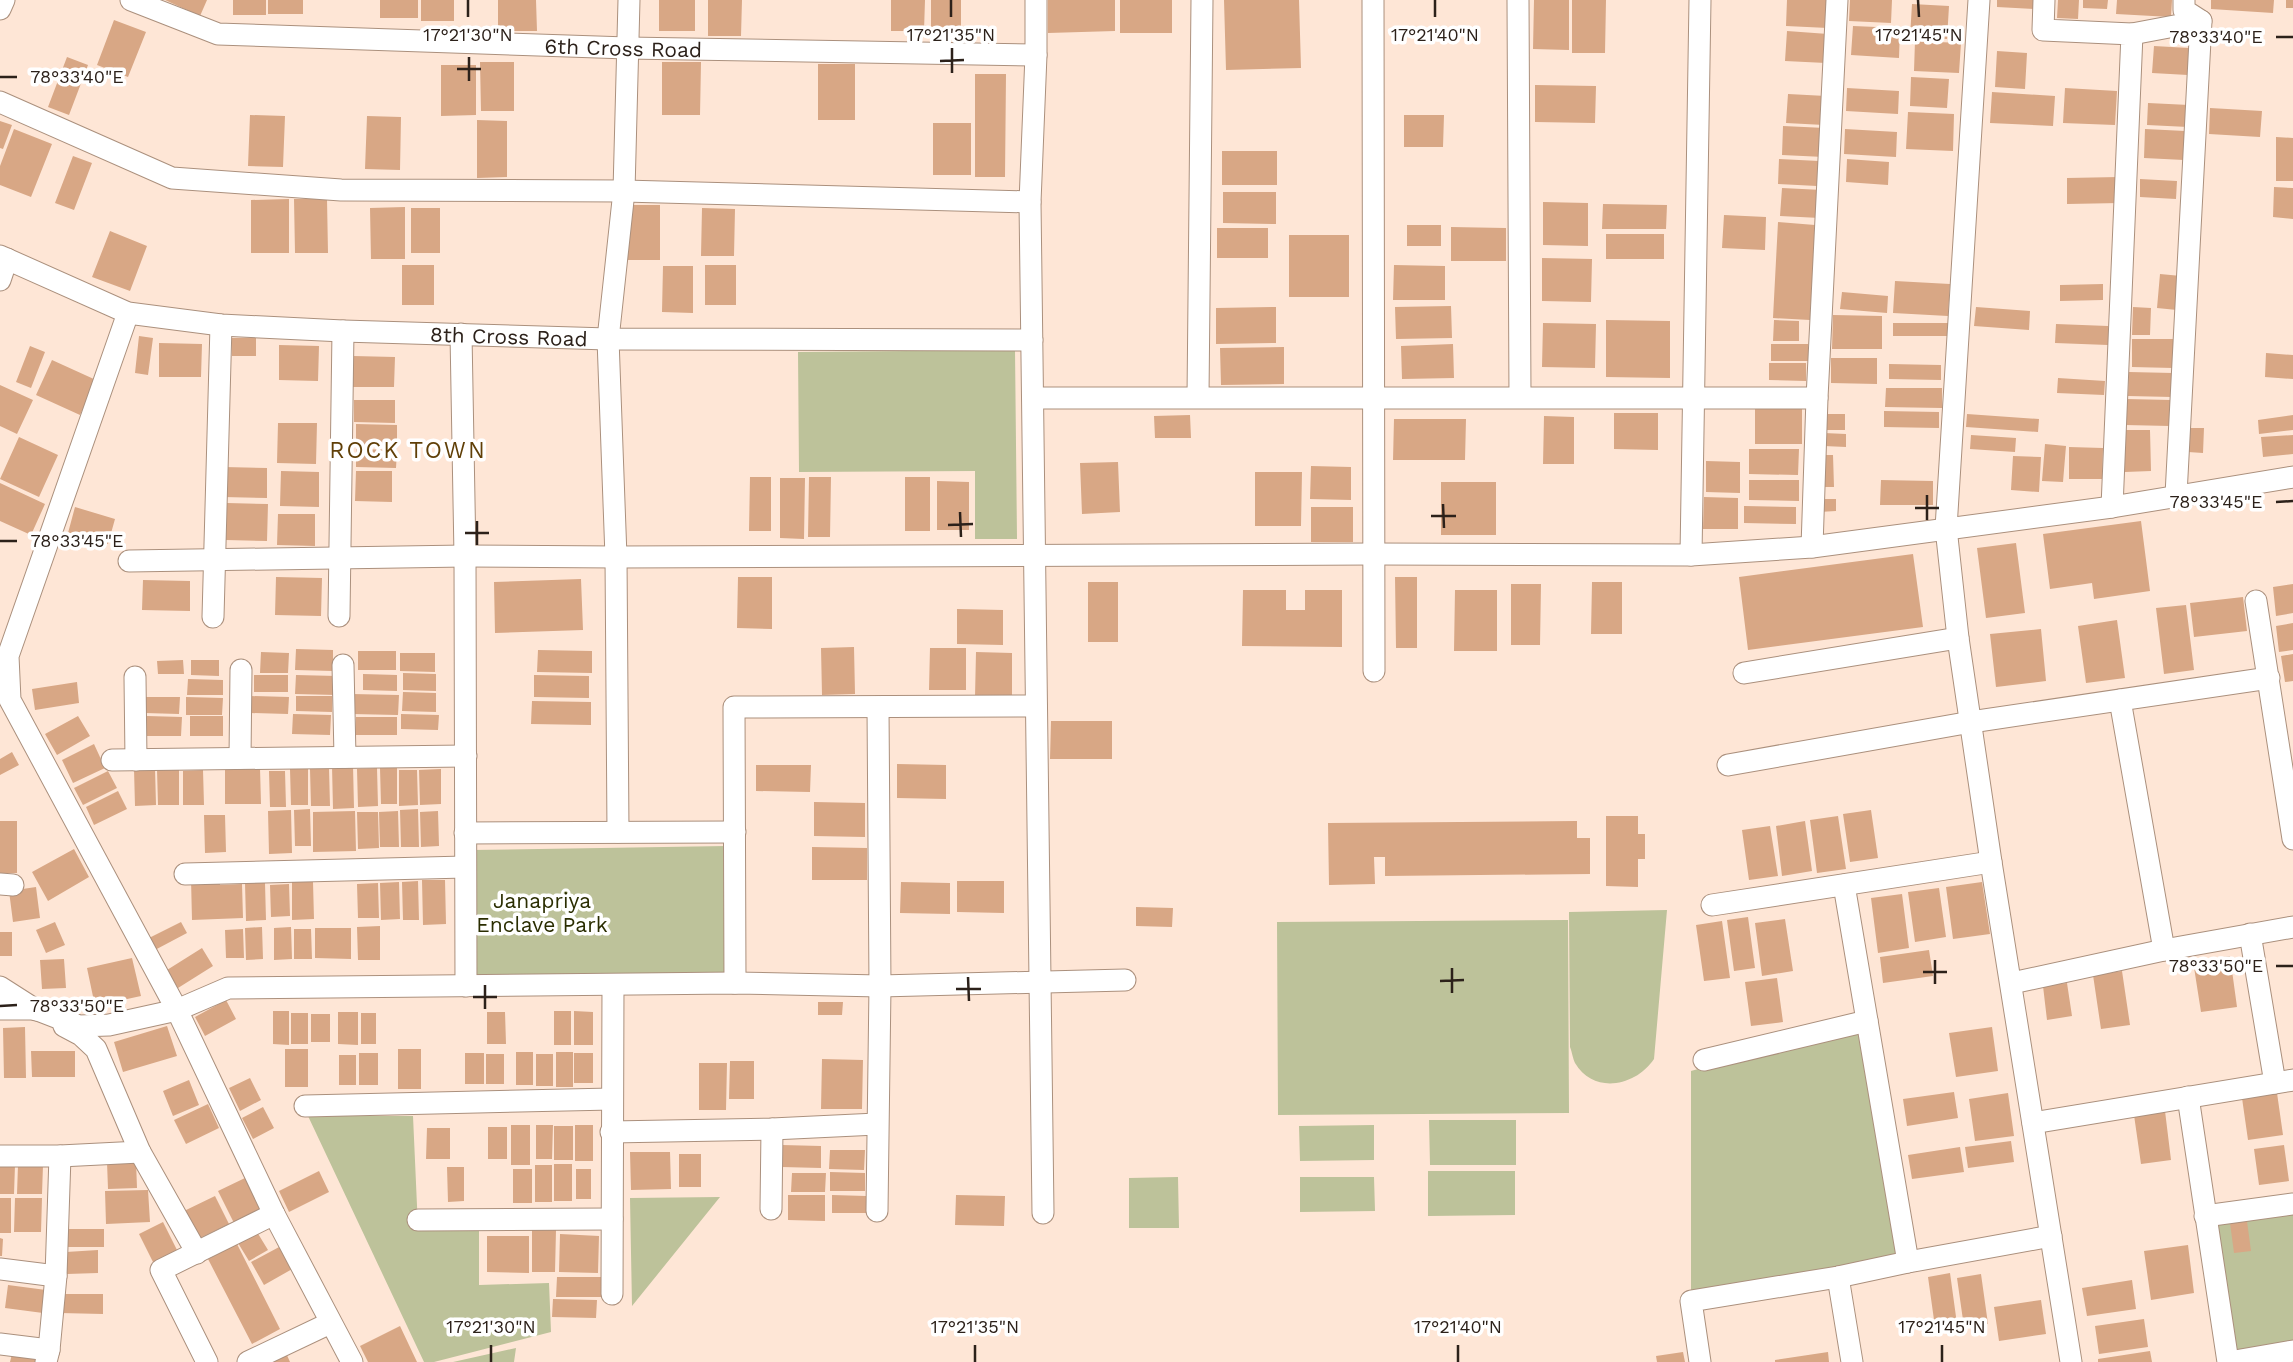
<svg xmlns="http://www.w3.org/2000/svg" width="2293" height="1362" viewBox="0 0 2293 1362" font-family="'Work Sans',sans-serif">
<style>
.green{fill:#bdc29a}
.building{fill:#d8a785}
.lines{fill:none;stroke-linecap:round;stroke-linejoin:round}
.minor-casing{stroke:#ab907d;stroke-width:23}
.minor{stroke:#fff;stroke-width:21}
.ticks{fill:none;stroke:#2c211a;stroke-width:2.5}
.labels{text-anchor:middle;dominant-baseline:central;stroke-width:7;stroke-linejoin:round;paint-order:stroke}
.street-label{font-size:21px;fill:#2c211a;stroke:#fff}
.park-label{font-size:21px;fill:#2a2d01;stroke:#fff}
.neighbourhood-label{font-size:23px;letter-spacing:2px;fill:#603f07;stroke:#fff}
.ticks-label{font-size:18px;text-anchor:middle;fill:#2c211a;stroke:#fff;stroke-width:7;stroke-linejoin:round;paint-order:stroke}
</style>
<rect width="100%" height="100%" fill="#fee6d6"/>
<!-- green -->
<path class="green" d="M1015,350L1017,539H975V471L799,472L798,352Z
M726,846L727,973L473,977L471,850Z
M1667,910L1654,1059C1636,1086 1594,1095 1575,1063C1573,1059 1572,1052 1570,1047L1569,912Z
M1568,920L1569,1113L1278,1115L1277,922Z
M1867,1021L1908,1262L1691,1301V1071Z
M308,1116H413L418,1228L479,1226V1285L549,1283L551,1332L434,1362H424Z
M1429,1120H1516V1165H1430Z
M1374,1125V1160L1300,1161L1299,1126Z
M1428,1171H1515V1215L1428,1216Z
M1178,1177L1179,1228H1129V1178Z
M1300,1177H1374L1375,1211L1300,1212Z
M720,1197L632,1306L630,1198Z
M2293,1204V1351L2228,1362L2205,1216Z
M516,1348L514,1362H453Z"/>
<!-- building -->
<path class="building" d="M165,0H207L200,16Z
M233,0H266V15H233Z
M268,0H303V14H268Z
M380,0H418V18H380Z
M421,0H454V21H421Z
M498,0H536L537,31H498Z
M659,0H695V31H659Z
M708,0H742L741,36H708Z
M891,0H925L924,31H891Z
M931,0H961V30H931Z
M1048,0H1115V31L1048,33Z
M1120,0H1172V33H1120Z
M1224,0H1299L1301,68L1226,70Z
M1534,0H1569V50L1533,49Z
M1572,0H1606L1605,53H1572Z
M1787,0H1830L1828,28L1786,26Z
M1850,0H1892L1891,23L1849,21Z
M1997,0H2035V9L1997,7Z
M2058,0H2079L2078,19L2057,18Z
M2083,0H2108L2107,9L2083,8Z
M2117,0H2172L2171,17L2116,14Z
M2211,0H2274L2273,13L2211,9Z
M2286,0H2293V8H2286Z
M1912,4L1949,6L1947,39L1910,37Z
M114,20L146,32L128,77L97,65Z
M1853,26L1900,28L1899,58L1851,55Z
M1787,31L1828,34L1826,63L1785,61Z
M1915,41L1961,43L1959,73L1914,71Z
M2154,46L2189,48L2188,75L2152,73Z
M1997,51L2027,53L2025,89L1995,87Z
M67,57L88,65L69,115L48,107Z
M480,62H514V111H481Z
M662,62H701L700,115H662Z
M818,64H855V120H818Z
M441,65H476V115L441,116Z
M975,74H1006L1005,177H975Z
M1911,77L1949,79L1947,108L1910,106Z
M1535,85L1596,86L1595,123L1535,122Z
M1847,88L1899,91L1898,114L1846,111Z
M2065,88L2117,91L2115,125L2063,123Z
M1992,92L2055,96L2053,126L1990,123Z
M1788,94L1826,96L1824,125L1786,123Z
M2148,103L2189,105L2188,127L2147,125Z
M2210,108L2262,111L2260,137L2209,134Z
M1908,112L1954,114L1953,151L1906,149Z
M250,115L285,116L283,167L248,166Z
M1404,115H1444L1443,147H1404Z
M367,116L401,117L400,170L365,169Z
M477,120L507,121V177L477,178Z
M0,121L12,125L3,149L0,148Z
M933,123H971V175H933Z
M1783,126L1825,128L1824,157L1782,155Z
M14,129L52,144L31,197L0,185V166Z
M1845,129L1897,132L1896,157L1844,154Z
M2145,129L2185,131L2184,160L2144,158Z
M2276,137L2293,138V181H2276Z
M1222,151H1277V185H1222Z
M73,156L92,163L74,210L55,203Z
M1779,159L1819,161L1817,186L1778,184Z
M1847,159L1889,162L1888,185L1846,182Z
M2119,177L2120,203L2067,204V178Z
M2140,179L2177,181L2176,199L2140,197Z
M2274,187L2293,188V219L2273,217Z
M1782,188L1822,190L1820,218L1780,216Z
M1223,192H1276V224L1223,223Z
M289,199V253H251V200Z
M294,199H327L328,253H295Z
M1543,202L1588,203V246L1543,245Z
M1603,204L1667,205L1666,229H1602Z
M624,205H660V260H624Z
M405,207V259H371L370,208Z
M411,208H440V253H411Z
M702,208L735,209L734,256H701Z
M1724,215L1766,217L1765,250L1722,248Z
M1778,222L1815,225L1810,320L1773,318Z
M1407,225H1441V246H1407Z
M1451,227L1506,228V261H1451Z
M1217,228H1268V258H1217Z
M110,231L147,246L130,291L92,277Z
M1606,234H1664V259H1606Z
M1289,235H1349V297H1289Z
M1542,258L1592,259L1591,302L1542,301Z
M402,265H434V305H402Z
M705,265H736V305H705Z
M1394,265L1445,266V300H1393Z
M663,266H693V313L662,312Z
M2160,274L2181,276L2177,310L2157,308Z
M1895,281L1950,284L1948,316L1893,313Z
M2103,284V300L2060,301V285Z
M1842,292L1888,296L1887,313L1840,309Z
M1451,306L1452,338L1396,339L1395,307Z
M1276,307V343L1216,344V308Z
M1976,307L2030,311L2029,330L1974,326Z
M2133,307L2151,308L2150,335H2132Z
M1833,315L1882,316V349H1832Z
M1606,320L1670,321V378L1606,377Z
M1774,320L1799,321V341H1773Z
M1543,323L1596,324L1595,368L1542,367Z
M1893,323H1948V336H1893Z
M2056,324L2108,326V345L2055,343Z
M139,336L153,338L148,375L135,373Z
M232,338H256V356H232Z
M2132,339H2173V368L2132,367Z
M159,343L202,344L201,377H159Z
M1453,344L1454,378L1402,379L1401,346Z
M1771,344H1808V361H1771Z
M279,345L319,346L318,381L279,380Z
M30,346L45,352L31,388L16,382Z
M1284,347V384L1221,385L1220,348Z
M2266,353L2293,355V379L2265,377Z
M353,356L395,357L394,387H352Z
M1831,358H1877V384L1831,383Z
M52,360L96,380L80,415L36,395Z
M1769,363H1806V381L1769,380Z
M1889,364L1941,365V380L1889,379Z
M2129,372L2173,373L2172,397L2128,396Z
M2058,378L2105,381L2104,395L2057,393Z
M0,385L33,400L17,434L0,426Z
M1886,388H1942V408L1885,407Z
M2126,399L2171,400L2170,426L2125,425Z
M354,400H395V423L354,422Z
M1755,407L1802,408V444H1755Z
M1884,411L1939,412V428L1884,427Z
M1614,413H1658V450L1614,449Z
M1824,414H1845V430H1824Z
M1967,414L2039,419L2038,432L1966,427Z
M1190,415L1191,438H1155L1154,416Z
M2293,415V430L2259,434L2258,420Z
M1544,416L1574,417V464H1543Z
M1394,419H1466L1465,460H1393Z
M278,423H317L316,464L277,463Z
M356,424L397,425V447L356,446Z
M2188,428H2204L2203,453L2188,452Z
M2124,430H2150L2151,471L2125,472Z
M1824,433L1846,434V447L1824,446Z
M1971,435L2016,438L2015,452L1970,449Z
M2293,435V454L2263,457L2261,437Z
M19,437L58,455L39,497L0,479Z
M2045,444L2066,446L2063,482L2042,481Z
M2069,447L2103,448L2102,479H2069Z
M356,449L397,450L396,468L356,467Z
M1749,449H1799L1798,475L1749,474Z
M1820,455H1833L1834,487H1820Z
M2013,456L2041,457L2039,492L2011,490Z
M1706,461L1740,462V493L1706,492Z
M1118,462L1120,512L1082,514L1080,463Z
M1311,466L1351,467V500L1310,499Z
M224,467L267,468V498L223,497Z
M281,471L319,472V507L280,506Z
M356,471H392V502L355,501Z
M1255,472H1302L1301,526H1255Z
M750,477H771V531H749Z
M809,477H831L830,537H808Z
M905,477H930V531H905Z
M780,478H805L804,539L780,538Z
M1749,480H1799V501L1749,500Z
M1881,480L1933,481V505H1880Z
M937,481L969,482V530H937Z
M1441,482H1496V535H1441Z
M0,483L45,504L31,535L0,521Z
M1704,497L1738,498V529H1703Z
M1819,499H1836V511L1819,512Z
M227,503L268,504L267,541L226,540Z
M1744,506L1796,507V524L1744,523Z
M75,507L115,519L108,544L68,533Z
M1311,507H1353V542H1311Z
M278,514H315V546L277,545Z
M2141,521L2150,591L2094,599L2092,583L2050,589L2043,534Z
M2016,543L2025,613L1986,618L1977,548Z
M1913,554L1923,627L1748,650L1739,577Z
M276,577L322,578L321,616L275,615Z
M738,577H772V629L737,628Z
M1395,577H1417V648H1396Z
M581,579L583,630L495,633L494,582Z
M143,580L190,581V611L142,610Z
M1088,582H1118V642H1088Z
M1592,582H1622V634H1591Z
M1511,584H1541L1540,645H1511Z
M2293,584V613L2276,616L2273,587Z
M1243,590H1286V610H1305V590H1342V647L1242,646Z
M1455,590H1497V651H1454Z
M2243,597L2247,631L2194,637L2190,603Z
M2186,605L2194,670L2164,674L2156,608Z
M957,609L1003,610V645L957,644Z
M2117,620L2125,678L2086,683L2078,626Z
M2293,623V650L2279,652L2276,626Z
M2041,629L2046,681L1996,687L1990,634Z
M854,647L855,694L822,695L821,648Z
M930,648H966V690H929Z
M296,649L333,650V671L295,670Z
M538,650L592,651V673L537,672Z
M358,651H396V670H358Z
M261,652L289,653L288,673H260Z
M976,652L1012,653V698L975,697Z
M400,653H435V672L400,671Z
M2293,654V681L2285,682L2281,656Z
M183,660L184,674H158L157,661Z
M191,660H219V676L191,675Z
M403,673L436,674V691L403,690Z
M363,674L397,675V691L363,690Z
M254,675H288V692H254Z
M296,675L337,676L336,695L295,694Z
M534,675L589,676V698L534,697Z
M188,679L223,680V695H187Z
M77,682L79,703L35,710L32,689Z
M403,692L436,693V712L402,711Z
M352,694L399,695L398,715L352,714Z
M250,696L289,697L288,714L250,713Z
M296,696H332V712L296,711Z
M146,697H180L179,714L145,713Z
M186,697L223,698L222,715H186Z
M532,701L591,702V725L531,724Z
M293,714L331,715L330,735L292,734Z
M401,714L439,715L438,730L401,729Z
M78,716L90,736L57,755L45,734Z
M147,716L182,717L181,736H147Z
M190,716H223V736H190Z
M356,717H397V735H355Z
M1051,721H1112V759H1050Z
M94,744L105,768L73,783L62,760Z
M12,752L19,765L0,775V759Z
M897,764L946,765V799L897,798Z
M353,765L354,808L333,809L332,766Z
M756,765H811L810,792L756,791Z
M155,768L156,805L135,806L134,769Z
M179,768V805H158L157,769Z
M260,768L261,804H225V769Z
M329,768L330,806H311L310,769Z
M377,768L378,806L358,807L357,769Z
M380,768H397V804H381Z
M290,769H308V805H291Z
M441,769V804L420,805L419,770Z
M203,770L204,805H183V771Z
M399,770H417L418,805L399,806Z
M108,771L117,788L83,805L74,788Z
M269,771H285L286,807H270Z
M118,791L127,809L94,825L86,807Z
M814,802L865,803V837L814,836Z
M310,809L311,846H295L294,810Z
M418,809L419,847H401L400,810Z
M291,810L292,853L269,854L268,811Z
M1871,810L1878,858L1850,862L1843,814Z
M355,811L356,851L313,852V812Z
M398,811L399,847H380L379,812Z
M438,811L439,846L421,847L420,812Z
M357,812H378L379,848L358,849Z
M204,815H225L226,852L205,853Z
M1606,816H1638V834H1645V859H1638V887L1606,886Z
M1838,816L1846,869L1817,873L1810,820Z
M0,821H17V873H0Z
M1577,821V838H1590V874L1385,876V857H1374L1375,884L1329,885L1328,823Z
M1805,821L1812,871L1782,876L1776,826Z
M1770,826L1778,876L1749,880L1742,830Z
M812,847L867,848V880H812Z
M74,849L89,877L48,901L32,872Z
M191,879H220V885L242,884L243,918L192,920Z
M422,880H445L446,924L423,925Z
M418,881L419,920H403L402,882Z
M957,881H1004V913L957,912Z
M292,882H313L314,919L292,920Z
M399,882L400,919L381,920L380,883Z
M901,882L950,883V914L900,913Z
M1982,882L1990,934L1953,939L1946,887Z
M245,883H265L266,920L246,921Z
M378,883L379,918H358L357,884Z
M289,884L290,916L271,917L270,885Z
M36,887L40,918L13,922L9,891Z
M1939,888L1946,937L1915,942L1908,892Z
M1902,894L1909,948L1878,953L1871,898Z
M1136,907L1173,908L1172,927L1136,926Z
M1748,917L1755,968L1734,971L1727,920Z
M1785,919L1793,971L1762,976L1755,923Z
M1722,921L1730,978L1704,981L1696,925Z
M55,922L65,945L46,953L36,930Z
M181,922L187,933L153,951L147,939Z
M380,926V960H358L357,927Z
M262,927L263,959L246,960L245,928Z
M291,927L292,959L274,960V928Z
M315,928H351V959L315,958Z
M243,929L244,958H226L225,930Z
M294,929H311L312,959H294Z
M0,932H12V956H0Z
M202,948L213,966L178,988L167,970Z
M1929,950L1933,976L1883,983L1880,957Z
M2230,956L2237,1007L2201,1012L2193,961Z
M132,958L141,996L95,1006L87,968Z
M64,959L66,988L42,989L40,960Z
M2122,971L2130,1025L2101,1029L2093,975Z
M1777,978L1783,1022L1751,1026L1745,982Z
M2067,983L2072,1016L2047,1020L2043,986Z
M226,1000L236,1019L205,1036L195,1017Z
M818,1002H843L842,1015H818Z
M273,1011H289V1045L273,1044Z
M554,1011H571V1045H554Z
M574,1011L593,1012V1045H574Z
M338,1012H358V1045L338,1044Z
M487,1012H505L506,1044H487Z
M291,1013H308V1044H291Z
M361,1013H376V1044H361Z
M311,1014H330V1042H311Z
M167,1026L177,1056L123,1072L114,1042Z
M25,1027L26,1078H4L3,1028Z
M1992,1027L1998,1071L1956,1077L1949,1033Z
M285,1049H308V1087H285Z
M398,1049H421V1089H398Z
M31,1051H75V1077H32Z
M516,1052H533V1085H516Z
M556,1052H573V1087H556Z
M359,1053H378V1085H359Z
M465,1053H484V1084H465Z
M574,1053H593V1083H574Z
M486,1054H504V1084H486Z
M536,1054H553V1086H536Z
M339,1055H356V1085H339Z
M822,1059L863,1060L862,1109H821Z
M730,1061H754V1099H729Z
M699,1063H727L726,1110H699Z
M250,1078L261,1100L240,1111L229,1088Z
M189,1080L199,1105L173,1116L163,1091Z
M1954,1092L1958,1118L1907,1126L1903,1099Z
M2008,1093L2014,1136L1975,1141L1969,1099Z
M2277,1093L2283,1135L2248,1140L2242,1098Z
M208,1104L219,1128L186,1144L174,1120Z
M263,1107L274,1128L253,1139L242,1118Z
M2165,1111L2171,1160L2141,1164L2134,1115Z
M511,1125H530V1165H511Z
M536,1125H553L552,1159H536Z
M575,1125H593V1161H575Z
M554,1126H573V1160H554Z
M488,1127H507V1159H488Z
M427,1128H450V1159H426Z
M2011,1141L2014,1162L1968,1168L1965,1147Z
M782,1145L821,1146V1168L782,1167Z
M2284,1145L2289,1181L2259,1185L2254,1149Z
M1960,1147L1964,1172L1912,1179L1908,1155Z
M830,1150H865L864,1170L829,1169Z
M630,1152H670L671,1189L631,1190Z
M679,1154H701V1187H679Z
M136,1161L137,1188L108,1189L107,1162Z
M554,1164H572V1201H554Z
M0,1165H15L14,1194H0Z
M18,1165H43L42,1194H17Z
M535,1165H552V1202H535Z
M447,1167H464V1201L448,1202Z
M513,1169H532V1203H513Z
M576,1169H591V1199H576Z
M319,1171L329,1192L289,1212L279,1191Z
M830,1172L865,1173V1191H830Z
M792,1173H826L825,1192H791Z
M245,1178L261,1210L234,1223L218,1191Z
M148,1190L150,1222L106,1224L105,1191Z
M788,1195H825V1221L788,1220Z
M832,1195L866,1196V1213H832Z
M956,1195L1005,1196L1004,1226L955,1225Z
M215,1196L229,1224L198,1239L184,1211Z
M0,1198H11V1233H0Z
M15,1198H42L41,1232H14Z
M2247,1221L2251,1251L2234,1253L2230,1223Z
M163,1222L178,1252L154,1264L139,1234Z
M62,1229H104V1247H62Z
M532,1230H556L555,1272H532Z
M257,1232L268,1250L249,1261L238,1243Z
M560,1234L599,1236L598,1273L559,1272Z
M487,1236H529V1273L487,1272Z
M0,1238L3,1239L2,1256H0Z
M237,1244L280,1329L252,1344L208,1259Z
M2188,1245L2194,1293L2151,1300L2144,1251Z
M281,1246L294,1268L264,1285L251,1262Z
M98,1250V1273L67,1274L66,1252Z
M1950,1273L1957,1324L1935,1327L1928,1277Z
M1981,1274L1988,1324L1964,1327L1957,1278Z
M557,1277H601V1297H556Z
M2132,1280L2136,1309L2087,1316L2082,1288Z
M8,1285L46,1290L43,1313L5,1308Z
M61,1294H103V1314L60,1313Z
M553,1299L597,1300L596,1318L552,1317Z
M2041,1300L2046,1334L1999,1341L1994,1307Z
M2144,1319L2148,1347L2099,1354L2095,1326Z
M400,1326L417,1362H368L360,1346Z
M2150,1351L2152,1362H2098V1359Z
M1683,1352L1685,1362H1657L1656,1356Z
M1828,1352L1829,1362H1775V1360Z
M286,1353L290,1362H265Z
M12,1354L42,1361V1362H10Z"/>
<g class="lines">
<defs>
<g id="minor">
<path id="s1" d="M131,0L218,34L627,48L1036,55"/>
<path d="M1036,0V55L1030,202L1043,1213"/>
<path d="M1373,0L1374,671"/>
<path d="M1518,0L1520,397"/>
<path d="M1979,0L1946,528L1958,638L1991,862L2071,1362"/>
<path d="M2044,0L2043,30L2132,34L2112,507"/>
<path d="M0,9L4,0"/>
<path d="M2132,34L2201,21"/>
<path d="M0,102L172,178L341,190L624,191L1030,202"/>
<path id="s2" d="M0,256L128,313L221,325L343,331L608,339L1032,340"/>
<path d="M0,280L7,259"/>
<path d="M128,313L8,656L10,700L177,1010L274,1214L352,1362"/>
<path d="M461,334L465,556L466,986"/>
<path d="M1198,397L1202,0"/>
<path d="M1033,398H1817"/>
<path d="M2176,495L2201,21L2184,10V0"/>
<path d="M1812,547L1817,398L1837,0"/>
<path d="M1691,555L1700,0"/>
<path d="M129,561L465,556L616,557L1374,554L1691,555L1812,547L2112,507L2293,477"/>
<path d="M2256,601L2293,839"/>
<path d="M339,616L343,331"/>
<path d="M213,617L221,325"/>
<path d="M343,665L345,757"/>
<path d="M1744,673L1958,638"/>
<path d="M135,677L136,760"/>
<path d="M2120,700L2164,950"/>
<path d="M240,758L241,670"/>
<path d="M112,760L466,756"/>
<path d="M1728,765L1971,722L2269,678"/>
<path d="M618,832L616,557L608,339L624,191L629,0"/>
<path d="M465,833L735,832"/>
<path d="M185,874L465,867"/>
<path d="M0,884L13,885"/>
<path d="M1844,885L1908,1262"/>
<path d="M1712,905L1991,862"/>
<path d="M2250,934L2275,1083"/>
<path d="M735,983L734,707L1036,706"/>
<path d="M2012,983L2164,950L2293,927"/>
<path d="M0,987L36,1010"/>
<path d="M0,1009H35L79,1026L109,1025L177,1010L228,988L735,983L880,986L1125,980"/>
<path d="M64,1026L81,1035L96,1049L140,1152L197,1253"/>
<path d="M1704,1060L1867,1021"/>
<path d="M2188,1097L2228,1362"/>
<path d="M305,1106L612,1099"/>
<path d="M2033,1123L2293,1080"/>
<path d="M611,1132L772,1129L877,1124"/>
<path d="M0,1156H60L140,1152"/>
<path d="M771,1209L772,1129"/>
<path d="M877,1211L880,986L878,707"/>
<path d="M2205,1216L2293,1204"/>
<path d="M418,1220L612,1219"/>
<path d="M0,1269L56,1276"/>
<path d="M1838,1277L1852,1362"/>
<path d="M612,1294L613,985"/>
<path d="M0,1344L49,1350"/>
<path d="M46,1362L49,1350L56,1276L60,1156"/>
<path d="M207,1362L161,1270L274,1214"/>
<path d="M248,1362L330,1323"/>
<path d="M1700,1362L1691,1301L1838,1277L1908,1262L2051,1236"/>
<path d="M2229,1362L2293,1351"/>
</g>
</defs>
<!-- minor casing -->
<use href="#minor" class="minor-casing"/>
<!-- minor -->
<use href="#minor" class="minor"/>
</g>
<!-- ticks -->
<path class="ticks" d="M468,0V17M951,0V17M1435,0V17M1918,0L1919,17M2276,37H2293M952,48V73M469,57V81M940,61L964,60M457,69H481M0,77H17M1927,495V520M2276,502L2293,501M1443,504L1444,528M1915,508H1939M960,512L961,537M1431,516H1456M477,521V545M948,525L973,524M465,533H489M0,541H17M1935,960V984M2276,966H2293M1452,968V993M1923,972H1947M968,977L969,1001M1440,981L1464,980M485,985V1009M956,989H981M473,997H497M0,1006L17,1005M491,1345V1362M975,1345V1362M1458,1345V1362M1942,1345V1362"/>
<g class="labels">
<!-- street labels -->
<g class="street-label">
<text stroke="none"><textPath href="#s1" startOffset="499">6th Cross Road</textPath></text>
<text stroke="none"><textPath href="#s2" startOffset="522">8th Cross Road</textPath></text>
</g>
<!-- park labels -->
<g class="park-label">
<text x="542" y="900">Janapriya<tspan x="542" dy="24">Enclave Park</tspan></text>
</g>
<!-- neighbourhood labels -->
<g class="neighbourhood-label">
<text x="408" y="450">ROCK TOWN</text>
</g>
</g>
<g class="ticks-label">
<text x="468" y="41">17°21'30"N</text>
<text x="951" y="41">17°21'35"N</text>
<text x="1435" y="41">17°21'40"N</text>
<text x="1919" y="41">17°21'45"N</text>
<text x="2216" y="43">78°33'40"E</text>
<text x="77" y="83">78°33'40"E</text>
<text x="2216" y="508">78°33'45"E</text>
<text x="77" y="547">78°33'45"E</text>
<text x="2216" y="972">78°33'50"E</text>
<text x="77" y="1012">78°33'50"E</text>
<text x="491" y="1333">17°21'30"N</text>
<text x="975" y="1333">17°21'35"N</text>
<text x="1458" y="1333">17°21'40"N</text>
<text x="1942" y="1333">17°21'45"N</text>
</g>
</svg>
